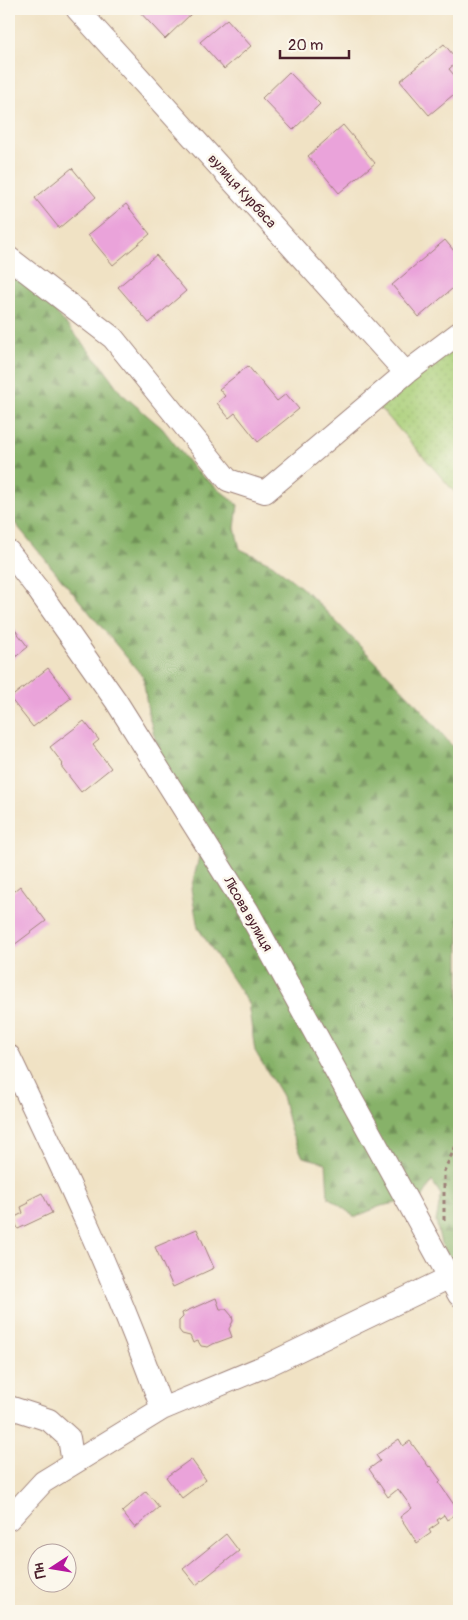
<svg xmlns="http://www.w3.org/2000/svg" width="468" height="1620" viewBox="0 0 468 1620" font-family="Pangolin,sans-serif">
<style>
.grass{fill:url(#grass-dots);stroke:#7a7752}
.forest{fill:url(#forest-firs);stroke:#68684a}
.building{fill:#eaa3da}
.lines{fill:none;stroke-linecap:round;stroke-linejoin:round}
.minor-casing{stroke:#9d8078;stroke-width:24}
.path{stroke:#9d8078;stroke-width:3;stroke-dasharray:4 4;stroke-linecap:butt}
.minor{stroke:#fff;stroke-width:22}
.labels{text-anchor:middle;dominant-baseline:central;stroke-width:5;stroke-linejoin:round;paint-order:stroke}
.street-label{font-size:14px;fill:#4a1f2b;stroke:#fbf7ec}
</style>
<defs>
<pattern id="grass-dots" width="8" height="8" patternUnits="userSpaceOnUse" patternTransform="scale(1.25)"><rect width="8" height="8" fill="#aacf79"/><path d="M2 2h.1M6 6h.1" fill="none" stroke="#94b169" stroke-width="1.8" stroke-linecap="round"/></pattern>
<pattern id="forest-firs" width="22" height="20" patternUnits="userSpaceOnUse" patternTransform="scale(1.25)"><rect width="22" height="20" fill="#87b269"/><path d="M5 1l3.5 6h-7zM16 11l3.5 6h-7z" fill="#709057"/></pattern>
</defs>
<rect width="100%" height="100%" fill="#fbf7ec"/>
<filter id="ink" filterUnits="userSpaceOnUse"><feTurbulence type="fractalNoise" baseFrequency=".02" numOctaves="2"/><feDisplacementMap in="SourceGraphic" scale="10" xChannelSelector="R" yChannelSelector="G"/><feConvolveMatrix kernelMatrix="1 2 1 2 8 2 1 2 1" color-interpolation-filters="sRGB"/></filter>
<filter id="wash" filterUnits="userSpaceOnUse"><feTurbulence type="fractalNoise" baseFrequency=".0096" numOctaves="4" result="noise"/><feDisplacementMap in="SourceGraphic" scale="20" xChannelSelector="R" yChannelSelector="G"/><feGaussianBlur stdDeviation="1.12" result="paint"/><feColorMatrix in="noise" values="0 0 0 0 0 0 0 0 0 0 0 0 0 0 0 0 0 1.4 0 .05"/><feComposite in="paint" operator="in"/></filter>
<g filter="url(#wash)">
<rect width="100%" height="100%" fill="#f0e2c4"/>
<!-- grass -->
<path class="grass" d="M459,333V497L374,401Z"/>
<!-- forest -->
<path class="forest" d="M9,268L29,281L102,366L121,393L162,428L195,470L238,505L235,528L240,549L272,564L307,592L412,699L459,754V1273L441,1244L436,1221L441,1195L432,1181L422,1198L381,1206L355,1217L328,1197L326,1163L303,1157L291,1132L282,1096L255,1051L248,1003L198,928L191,889L200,853L163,770L148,712L143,677L9,516Z"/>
<g id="blocks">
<!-- building -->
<path class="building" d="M137,9H190L193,12L165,39Z
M227,19L251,46L224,69L200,42Z
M444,44L458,61L449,69L459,81V90L429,115L400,81Z
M289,72L320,104L293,130L262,98Z
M343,125L375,163L339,193L308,156Z
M72,168L96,197L59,228L35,198Z
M126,204L150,234L113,265L88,235Z
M445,240L459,257V283L419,317L392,285Z
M156,255L186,291L149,323L118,287Z
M248,366L277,401L286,394L299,409L258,442L235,413L229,418L217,403L225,396L219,389Z
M9,622L28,647L9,662Z
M48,668L71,698L33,727L10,698Z
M84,721L99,740L93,745L111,768L81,792L61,766L63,764L50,747Z
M20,886L46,921L10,948L9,895Z
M42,1193L52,1213L18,1229L13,1218L23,1213L21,1207L29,1203L28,1200Z
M197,1229L214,1268L173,1287L155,1247Z
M216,1298L220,1309H226L232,1316L233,1321L229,1329L232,1337L213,1344L208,1347L201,1346L198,1341L193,1343L190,1336L182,1334L179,1330V1321L183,1317L182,1313Z
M399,1439L403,1446L410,1441L429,1467L430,1466L441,1481L439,1483L459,1512L447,1520L444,1515L437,1520L439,1523L429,1530L431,1533L417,1543L400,1517L412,1508L398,1489L388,1497L369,1469L380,1461L376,1455Z
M191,1459L206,1480L182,1498L166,1477Z
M146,1491L159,1507L135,1528L122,1512Z
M226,1534L239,1551L196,1585L183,1569Z"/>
</g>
</g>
<g filter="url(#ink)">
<use href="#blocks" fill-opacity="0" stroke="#9d8078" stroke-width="1"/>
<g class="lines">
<defs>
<path id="minor" d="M77,9L406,373
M9,258L113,338L228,480L265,492L406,373L459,333
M9,552L36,587L116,701L248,911L459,1295
M9,1056C64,1171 119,1288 162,1409
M9,1407L49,1420L69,1438L73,1463
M9,1519L43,1482L162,1409L270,1364L450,1277"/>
</defs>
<!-- minor casing -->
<use href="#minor" class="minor-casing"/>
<!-- path -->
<path class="path" d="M444,1220V1171L459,1139"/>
<!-- minor -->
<use href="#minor" class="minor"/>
</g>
</g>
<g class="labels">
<!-- street labels -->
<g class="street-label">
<text transform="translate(242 191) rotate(48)">вулиця Курбаса</text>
<text transform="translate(248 914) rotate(60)">Лісова вулиця</text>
</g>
</g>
<!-- margin -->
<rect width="468" height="1620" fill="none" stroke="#fbf7ec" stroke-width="30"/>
<!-- north arrow -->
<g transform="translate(52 1568) rotate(258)"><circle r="24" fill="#fbf7ec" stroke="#b4a19f"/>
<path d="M0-4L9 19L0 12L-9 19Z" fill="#b5179e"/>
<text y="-8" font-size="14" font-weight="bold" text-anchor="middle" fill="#4a1f2b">Пн</text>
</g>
<!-- scale -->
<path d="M280 50v8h69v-8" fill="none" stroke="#4a1f2b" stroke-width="2.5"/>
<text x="288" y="50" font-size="15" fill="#4a1f2b" stroke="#fbf7ec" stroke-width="4" paint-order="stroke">20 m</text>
</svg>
